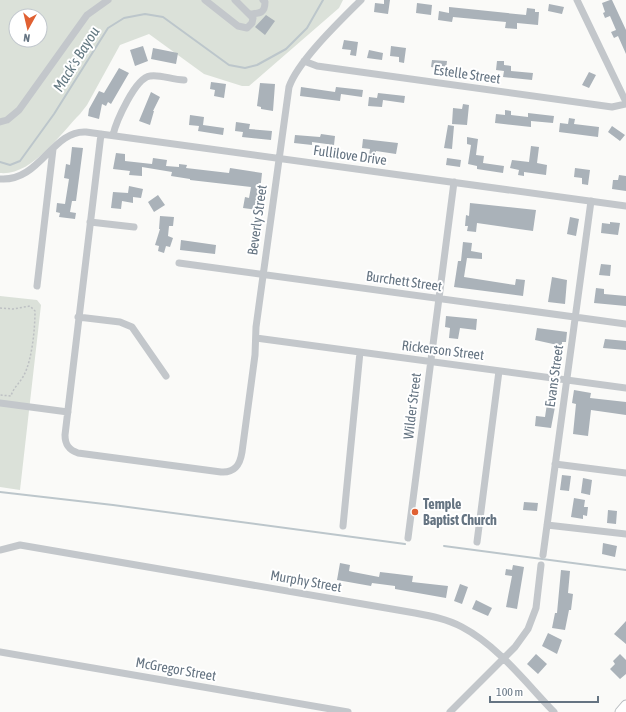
<svg xmlns="http://www.w3.org/2000/svg" width="626" height="712" viewBox="0 0 626 712" font-family="'Asap Condensed',sans-serif">
<style>
.green{fill:#dbe1d9;fill-rule:evenodd}
.lines{fill:none;stroke-linecap:round;stroke-linejoin:round}
.stream{stroke:#bcc6cb;stroke-width:2}
.building{fill:#aab2b9}
.major-casing{stroke:#b9bdc1;stroke-width:11}
.path{stroke:#bdc0c3;stroke-width:1.5;stroke-dasharray:2 2;stroke-linecap:butt}
.minor{stroke:#c3c7cb;stroke-width:7}
.major{stroke:#fff;stroke-width:9}
.poi-dot{fill:#e06032;stroke:#fff;stroke-width:1.5}
.labels{text-anchor:middle;dominant-baseline:central;stroke-width:4;stroke-linejoin:round;paint-order:stroke}
.street-label{font-size:14px;fill:#657482;stroke:#fff}
.poi-label{font-size:14px;font-weight:bold;fill:#657482;stroke:#fff;text-anchor:start}
.water-label{font-size:15px;font-style:italic;fill:#657a83;stroke:#fff}
</style>
<rect width="100%" height="100%" fill="#fafaf8"/>
<!-- green -->
<path class="green" d="M0,0H343L339,8L249,86H242L204,74L149,34L120,45L87,105L80,114C60,134 32,176 0,173ZM16,16H40V40H16Z
M0,296L37,300L41,305L20,490L0,487Z"/>
<g class="lines">
<!-- stream -->
<path class="stream" d="M0,162L10,165L20,161L54,114L108,28L124,18L145,14L163,17L229,65L245,68L257,65L286,49L307,28L323,0
M0,492L113,505L405,544
M444,546L626,570"/>
</g>
<!-- building -->
<path class="building" d="M384,0H390L388,14L374,12L375,3L384,4Z
M610,0H612L626,30V54L618,36L614,38L611,32L616,30L610,16L605,18L603,13L605,12L602,3Z
M417,3L432,5L431,15L416,13Z
M549,4L564,7L562,14L548,11Z
M449,7L526,15L527,8L535,9V12H539L538,25L517,23V29L505,28L506,22L453,17L452,22L438,20L439,11L449,13Z
M266,15L275,21L265,35L255,27Z
M344,40L358,42L356,56L350,55L351,50L342,49Z
M143,46L148,61L135,66L130,50Z
M391,46L406,48L404,63L399,62V57L390,56Z
M153,48L178,53L176,64L151,59Z
M369,50L383,53L382,60L367,58Z
M432,60L447,61L446,69L431,67Z
M497,61H504V65L511,66V71L533,73L532,80L503,77L504,71L496,70Z
M119,68L129,73L111,104L108,102L106,106L102,104L99,119L88,116L89,109L99,91L104,93Z
M589,72L596,75L589,88L582,85Z
M211,82L226,84L224,98L214,96L215,90L210,89Z
M260,83L275,84L273,111L261,109V107L257,106Z
M301,87L335,92L336,87L363,90L362,97L341,94L340,101L300,96Z
M151,92L160,97L153,111H154L150,125L139,121Z
M378,93L405,96L404,103L383,100L382,107L368,106L369,97L377,98Z
M463,104L469,105L467,125L452,124L453,108L462,109Z
M505,110L511,111V115L528,117V113L554,116L553,123L531,121V127L495,123L496,114L505,115Z
M190,115L204,117L203,125L224,128L223,135L198,131L199,126L189,125Z
M569,118L575,119L574,124L599,127L598,137L559,132L560,123L568,124Z
M236,122L250,124L249,129L272,131L271,140L242,137L243,132L235,131Z
M448,125L454,126L452,149L444,148Z
M612,126L625,135L620,141L608,132Z
M321,134L335,136L334,145L312,142V145L294,143L295,135L320,137Z
M467,137L478,139L476,155L484,156L483,163L504,166L503,173L477,169V166L468,164L471,145L467,144Z
M363,139L398,143L396,154L376,151V155H369L370,149L362,148Z
M531,146L539,147L537,163L547,165L546,175L524,172V176L518,175L519,170L510,168L512,160L529,162Z
M72,147L83,148L76,201H72L70,212L76,213L75,219L59,217L60,213L56,212L57,203L65,204L69,179L64,178L66,164L70,165Z
M116,153L125,154V161L152,164L153,158L167,160L166,166L179,167V164L187,165L186,168L229,173L230,168L262,173L258,210L243,208L245,197L249,198L251,187L190,180V179L171,176L172,172L142,167V176L129,175L130,171L113,169Z
M447,158L461,160L460,167L446,165Z
M575,168L590,170L588,185L582,184V178L574,177Z
M619,175L626,176V191L612,189L613,180H618Z
M129,186L143,189L141,198L133,197V203L122,201L121,209L111,208L113,192L128,193Z
M158,195L165,205L154,212L148,202Z
M470,203L536,210L533,231L477,223L476,232L467,231L468,226H465L466,215L469,216Z
M160,216L174,217L173,226H169L168,236L173,238L170,247L166,246L164,253L158,251L159,246L155,245L160,229H159Z
M570,217L579,219L576,236L567,234Z
M610,222L620,223L618,235L601,233L602,223L610,224Z
M181,240L216,245L215,254L180,250Z
M463,242L472,243L471,251L482,253V259L467,258L464,277L515,285L516,279L525,280L523,296L454,287L458,261H461Z
M601,264L611,265L610,276L599,275Z
M552,277L567,280L565,304L548,302Z
M596,288L604,289V294L626,296V306L594,303Z
M446,316L477,319L476,330L460,328L458,339L449,338L450,328L445,327Z
M537,328L567,332L566,342H562V346L535,340Z
M605,339L626,341V350L603,348Z
M549,390L558,391L551,428L535,426L536,416L545,417Z
M574,390L591,393L590,398L626,402V415L591,410L588,436L573,434L576,404L572,403Z
M562,475L571,476L569,491L560,490Z
M583,478L592,480L590,495L581,493Z
M574,498L585,500L584,507H588L587,516L583,515V519L571,517Z
M524,502L538,503L537,511L523,510Z
M608,510L617,511L616,524L607,523Z
M603,543L617,546L615,557L602,554Z
M340,563L350,565L349,571L353,572L379,577L380,572L397,574L413,576L412,582L448,586L446,598L395,589V586L372,583L371,586L337,580Z
M513,565L524,567L517,609L506,607L512,576L505,575L506,569L512,570Z
M561,570L570,571L568,593L573,594L571,610H569L565,630L552,628L555,613H557Z
M460,584L468,587L462,604L454,601Z
M476,600L492,608L488,616L472,609Z
M626,621V644L614,634Z
M548,633L562,640L557,654L542,646Z
M536,654L547,664L538,674L527,664Z
M620,654L626,660V674L620,679L610,669L615,664L613,661Z"/>
<g class="lines">
<defs>
<path id="major" d="M620,712L626,705"/>
</defs>
<!-- major casing -->
<use href="#major" class="major-casing"/>
<!-- path -->
<path class="path" d="M0,308L13,309L30,306L35,311C35,329 32,360 24,375C20,383 13,388 11,396L0,395"/>
<!-- minor -->
<path class="minor" d="M205,0L238,26L247,28L252,23L253,18L235,0
M577,0L626,102
M251,14C260,13 265,13 265,2L263,0
M304,61L317,66L612,107L626,104
M0,122L7,120L19,110L87,15L108,0
M101,134L65,435C65,445 69,450 78,453L221,472C235,473 240,465 242,452L255,355L256,327L289,87C298,61 340,21 361,0
M113,135C116,122 135,78 150,76C160,74 172,80 184,80
M0,179C40,182 52,130 86,132L626,206
M90,222L134,227
M179,263L626,324
M37,286L53,149
M78,317L120,322L132,327L166,376
M256,338L626,388
M0,403L68,412
M555,464L626,473
M547,525L626,534
M343,526L360,352
M408,538L454,182
M477,542L499,371
M0,550L20,545L415,613C431,616 447,619 462,627C498,646 526,683 554,712
M543,555L591,201
M0,652L348,712
M450,712L515,647L528,629L536,608L541,565"/>
<!-- major -->
<use href="#major" class="major"/>
</g>
<!-- markers -->
<circle class="poi-dot" cx="415" cy="512" r="4"/>
<g class="labels">
<!-- street labels -->
<g class="street-label">
<text transform="translate(467 74) rotate(8)">Estelle Street</text>
<text transform="translate(350 155) rotate(8)">Fullilove Drive</text>
<text transform="translate(257 220) rotate(-82)">Beverly Street</text>
<text transform="translate(404 281) rotate(8)">Burchett Street</text>
<text transform="translate(443 350) rotate(7)">Rickerson Street</text>
<text transform="translate(554 376) rotate(-82)">Evans Street</text>
<text transform="translate(412 406) rotate(-83)">Wilder Street</text>
<text transform="translate(306 581) rotate(10)">Murphy Street</text>
<text transform="translate(176 669) rotate(10)">McGregor Street</text>
</g>
<!-- poi labels -->
<g class="poi-label">
<text x="423" y="504">Temple<tspan x="423" dy="16">Baptist Church</tspan></text>
</g>
<!-- water labels -->
<g class="water-label">
<text transform="translate(76 59) rotate(-58)">Mack's Bayou</text>
</g>
</g>
<!-- north arrow -->
<g transform="translate(28 28) rotate(188)"><circle r="19" fill="#ffffff" stroke="#c1c7cd"/>
<path d="M0-3L7 15L0 10L-7 15Z" fill="#e06032"/>
<text y="-6" font-size="11" font-weight="bold" text-anchor="middle" fill="#657482">N</text>
</g>
<!-- scale -->
<path d="M490 696v6h108v-6" fill="none" stroke="#657482" stroke-width="2"/>
<text x="496" y="696" font-size="12" fill="#657482" stroke="#ffffff" stroke-width="3" paint-order="stroke">100 m</text>
</svg>
